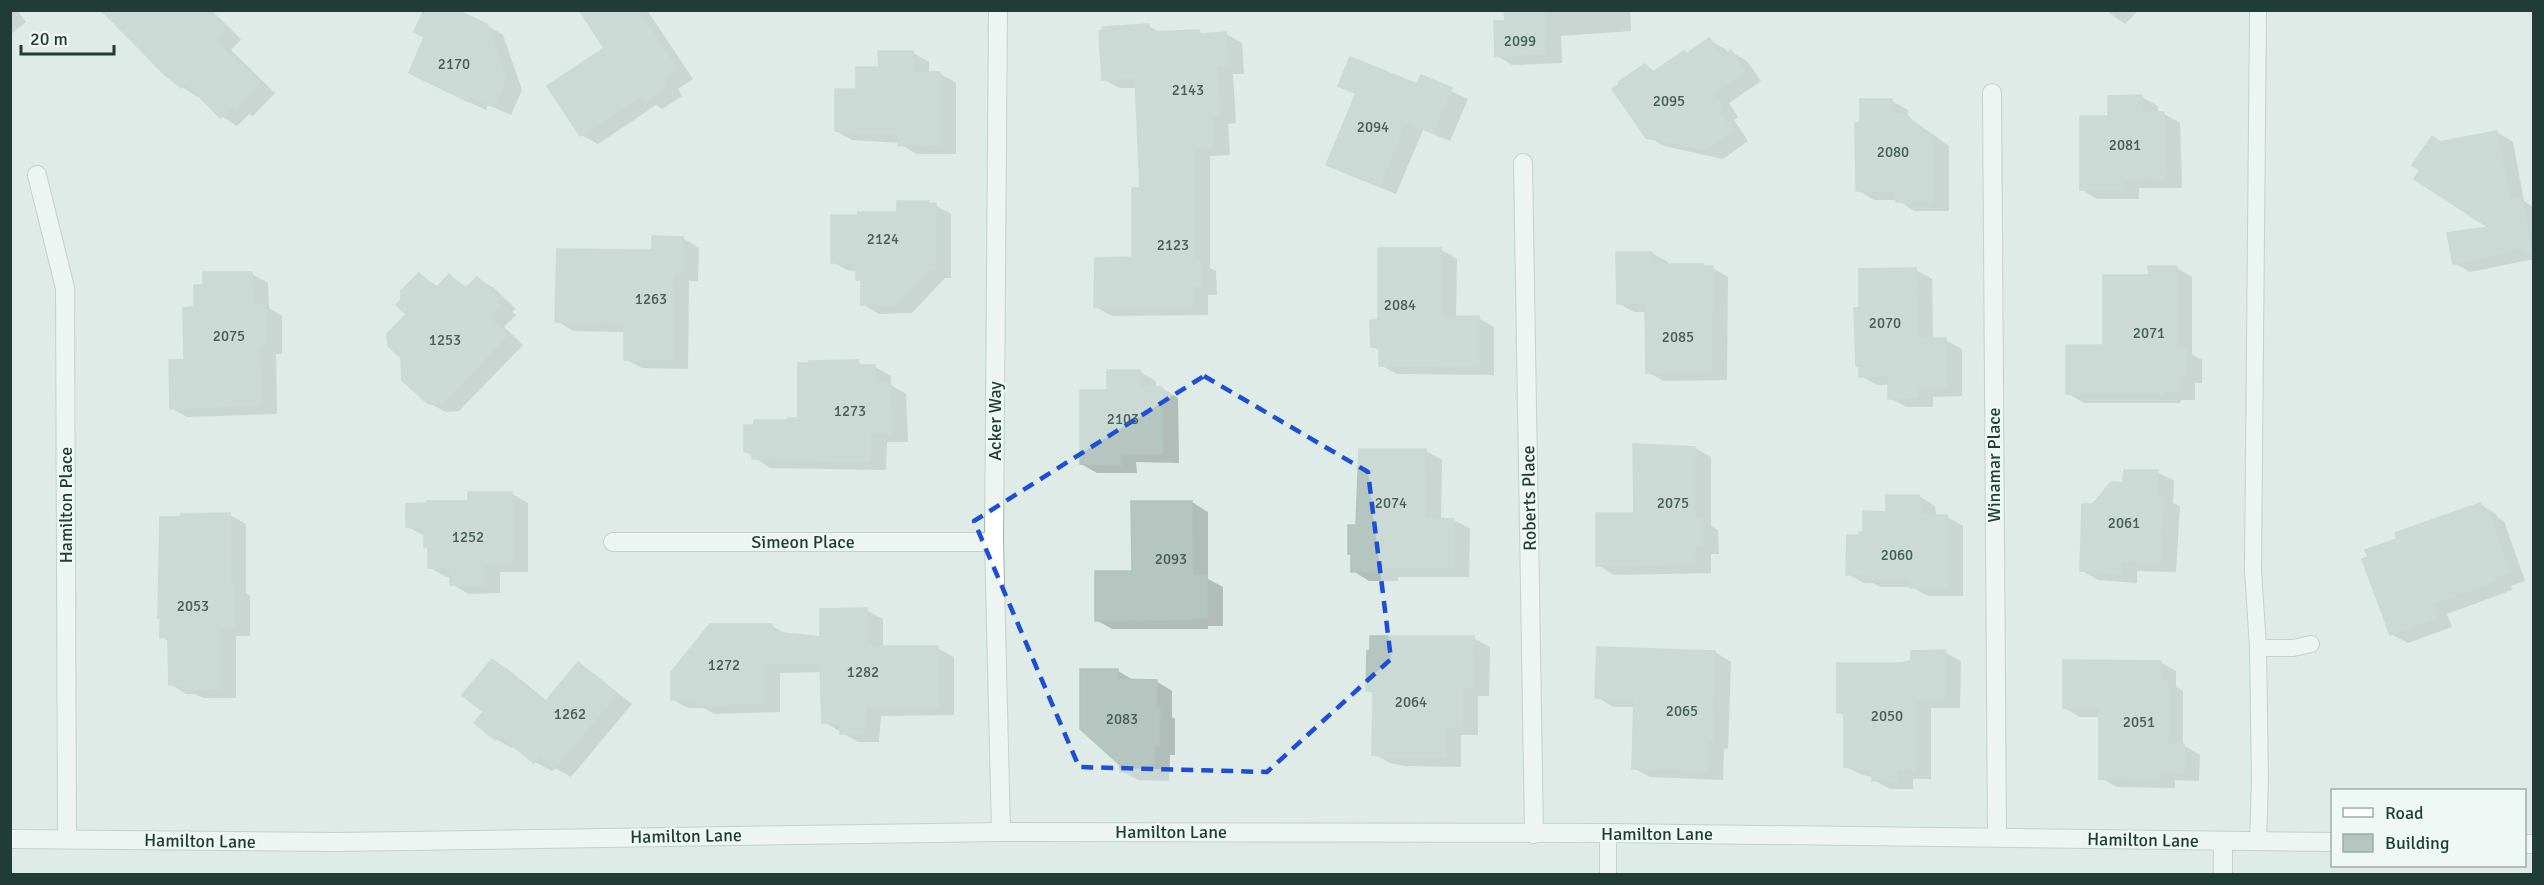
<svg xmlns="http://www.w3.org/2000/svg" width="2544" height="885" viewBox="0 0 2544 885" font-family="Signika,sans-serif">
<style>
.shadow{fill:#0003}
.building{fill:#b4c6bf;stroke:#b1c5bd;stroke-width:1.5}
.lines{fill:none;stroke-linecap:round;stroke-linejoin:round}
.service-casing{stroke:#a2b3ad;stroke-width:18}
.minor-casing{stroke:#a2b3ad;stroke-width:20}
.tertiary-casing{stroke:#a2b3ad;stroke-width:20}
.service{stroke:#fff;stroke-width:16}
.minor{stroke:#fff;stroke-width:18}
.tertiary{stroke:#fff;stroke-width:18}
.marked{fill:none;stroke:#1d4ed8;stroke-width:4.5;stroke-dasharray:12 8;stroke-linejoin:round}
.labels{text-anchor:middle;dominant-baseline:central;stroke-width:4.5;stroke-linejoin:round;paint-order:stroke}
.number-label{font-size:15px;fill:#445e58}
.street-label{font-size:18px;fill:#1f3c35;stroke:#eff8f4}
</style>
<rect width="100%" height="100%" fill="#dfebe6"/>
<!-- shadow -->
<path class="shadow" d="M10,10H17L26,22L10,35Z
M105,10L212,11L241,39L231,50L275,93L253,116L249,114L237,126L221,116L200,95L198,97L182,87Z
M591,10H647L693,79L678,89L682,96L662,109L656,105L598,144L581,135L606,48Z
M1508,10H1630L1631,31L1561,36L1562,63L1512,65L1496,55Z
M2105,10H2139L2125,24Z
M486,25L503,35L522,90L511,115L488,105L486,110L427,82Z
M1148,26L1161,33L1199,32L1205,35L1226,34L1242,43L1244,74H1233L1236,123L1228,124L1230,155L1210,156V268L1216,271L1217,295H1208V315L1112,316L1096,307L1134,259L1142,189L1137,88H1120L1103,79Z
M1709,40L1725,49L1729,54L1731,52L1747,61L1761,81L1729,103L1738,117L1734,120L1748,141L1723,159L1664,146L1647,136L1645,65L1656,72L1684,52L1688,55Z
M913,53L929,62V73H939L956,83V154H916L899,143L852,140L836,131L858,91Z
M1421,77L1468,99L1450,141L1423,130L1396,194L1344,173L1328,164L1357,95L1340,85L1418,86Z
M2142,97L2158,106V114H2164L2180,123L2182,188H2139V199H2097L2081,189L2109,118Z
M1892,101L1908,110V117L1949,146V211H1914L1898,200H1874L1858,190L1861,124Z
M2497,132L2513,142L2524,201L2534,207V259L2470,272L2454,263L2493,228L2422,170L2441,144Z
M929,202L951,214V278H945L912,313L879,314L862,304V282L857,279V271H849L833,262L898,214Z
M683,238L699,248L698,281H689L688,369L642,368L625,359V332L573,331L557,321L654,252Z
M1440,249L1457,259L1456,318H1478L1494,327V375L1397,374L1380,365V351L1372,346L1380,322Z
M1652,253L1668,262V266L1703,265L1712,268L1728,277L1727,380L1664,381L1647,372V312H1634L1618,303Z
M2176,267L2192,277V354L2202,360V383H2195V400H2181L2180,403H2084L2067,393L2104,347L2150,276Z
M1916,270L1932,279L1933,340H1945L1962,349V396L1933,397V407H1906L1890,398L1889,385H1877L1861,376V309Z
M252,274L268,283L269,308L282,316V354H276L277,414L187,417L171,408L185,361L196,309L205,287Z
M419,275L439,287L449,276L469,288L477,279L494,288L516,309L512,312L516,315L504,327L523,345L459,411L446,412L429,403L408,314Z
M858,362L866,367H875L891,376V385L906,394L908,442H887L886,470L770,468L745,451L790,422L799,419Z
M1140,372L1156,381V388H1162L1178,398L1179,463L1136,462L1137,473H1097L1081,464L1109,392Z
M1695,448L1711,457V526L1718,530L1719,554H1711V573L1614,575L1598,565L1635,515Z
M1426,451L1442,460L1441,520H1454L1470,529L1469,577H1398V581H1369L1353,571L1357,527Z
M2157,472L2174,481L2173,503L2180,506L2176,572L2137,571V583L2098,580L2081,570L2094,506L2125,484Z
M512,494L528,503V572H500V593L468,594L452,584V577H446L429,567L430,548L425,546V536L408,527L470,502Z
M1919,496L1935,506L1936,516L1947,517L1963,526V596H1928L1912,587H1880L1873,583H1864L1848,574L1861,536L1888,513Z
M1192,502L1208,512V579L1223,587V626H1208V629H1112L1096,620Z
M2480,504L2496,514L2498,518L2504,521L2525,581L2511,586L2512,590L2447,614L2452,627L2408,643L2391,634L2399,540Z
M230,515L246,524V593L250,596V636H236V698H203L195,694H186L170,684V642L161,637Z
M866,610L883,619V648H937L954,657V715L881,716L879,742H858L824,722L822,672L780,673V712L714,714L704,708H688L672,699L772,626L788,635L822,639Z
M1473,638L1490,647L1489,696H1478V735H1461V767L1404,766L1390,763L1374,754V694L1368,690Z
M1715,652L1731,662L1728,749H1724L1723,780L1650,777L1633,768L1635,707H1613L1597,697Z
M1944,652L1961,661L1960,708H1931V779H1913V789H1890L1874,780V777L1862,775L1845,766V716L1838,712L1901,664Z
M493,661L509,670L548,702L578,664L594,674L632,704L571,777L555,768L552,771L535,762L514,745L512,748L496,739L485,712Z
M2160,662L2176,671V687L2183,691V745L2200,755L2199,781L2175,780V788L2117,787L2101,778V717H2080L2064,708Z
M1118,671L1135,681H1156L1172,691V717L1175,719V755H1170L1169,781L1138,780L1122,771V764L1081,728Z"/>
<!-- building -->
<path class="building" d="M101,10H207L226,29L215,40L260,83L236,108L233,105L220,118L186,83L181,88L165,75Z
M424,10H456L487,24L506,80L494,107L471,97L469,102L409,73L424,37L414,32Z
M579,10H638L678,70L662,80L667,86L645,101L641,96L580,136L547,86L604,48Z
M1504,10H1545L1546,54L1495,56L1494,21H1505Z
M1149,24V32L1199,30L1200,34L1226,32L1228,65L1217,66L1220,115H1212L1214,147L1194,148V261L1201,260V286L1192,287V307H1094L1095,258L1132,257V188H1140L1135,78L1102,80L1099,31L1103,30V27Z
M1709,38L1722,56L1731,50L1745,71L1713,94L1723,108L1718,111L1733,131L1706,150L1646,138L1612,89L1620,84L1618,82L1645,64L1651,73L1684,51L1686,54Z
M878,51H913V72H940V145L898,146V134H855V132L835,131V89H856V67H879Z
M1350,57L1417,84L1421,75L1452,88L1433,133L1406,122L1380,186L1326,165L1356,93L1338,86Z
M2142,95V112H2164L2166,179L2123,180V190H2080V116H2108V96Z
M1860,99H1892V113L1906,114L1926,135H1933V202H1896V191H1856L1855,123H1860Z
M2497,131L2510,200L2522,198L2533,256L2522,249L2453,264L2447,233L2488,227L2414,179L2420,170L2412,165L2432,136L2440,142Z
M897,201H929V204L936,203L935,270H928L895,305H861V280H856V263H831V215H858V212H897Z
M652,236L683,237V273H674L672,360H624V324L555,322L557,249L652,250Z
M1378,248H1441V317L1479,316V367L1379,366V347H1371L1370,320H1378Z
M1616,252H1652V264H1703V266H1713L1711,371L1646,373L1645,303L1617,304Z
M2148,266H2176V349H2186V375H2179V391H2165L2164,394H2066V345H2103V275H2149Z
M1916,268L1917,338H1946V388H1918V398L1888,399V376L1859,377V366H1856L1854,308H1859V269Z
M203,272H252L253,305H266L267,345L260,346L261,405L170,409L169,360H184L183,308L194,307V285H203Z
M419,273L436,288L449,274L465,289L477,277L501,299L497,302L501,305L489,317L508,335L443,403L428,404L402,380L401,358L388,346L387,334L406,314L396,305L401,299V291Z
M858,360V365H875L876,383H890L892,434H871L870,462L752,459L753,452H744V425H754V420H788V418H798V363H809V361Z
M1107,370H1140V387H1162L1163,454H1121V465L1080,464V390H1107Z
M1633,444L1695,447V519H1703V545H1695V564L1596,566V513H1634Z
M1359,449H1426L1425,518L1454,519V568H1382V572H1351V554H1348V525H1356Z
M2124,470H2158L2157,495L2164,496L2160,563L2121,562V574L2080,571L2082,504H2093L2111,482L2123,483Z
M468,492H512V564H484V585H450V568H428V547H424V527H406V504L427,503V501H468Z
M1886,495H1919L1921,515H1947V588H1910V582H1905V579H1862V574L1846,575L1847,535H1859V532H1863V511L1886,512Z
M1131,501H1192L1193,576H1207V618H1192V620L1095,621V571H1132Z
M2480,503L2483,512L2488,510L2510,572L2495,577L2497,581L2432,604L2437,618L2390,635L2362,559L2368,557L2365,550L2397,539L2395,533Z
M230,513L231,585H234L235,628L220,627V689L185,690V685H169L168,637L160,638V617L158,618L160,517H181V514Z
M867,608V646H938V707H866L864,734H840V722L822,723L820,663L764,664V703L696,706V700H671V672L710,624H772L773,632L820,637V609Z
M1370,636H1474L1473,687H1463L1462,727H1445V758L1386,757V755H1372L1373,691H1366L1367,651L1370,650Z
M1597,647L1715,651L1713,741L1708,740L1707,771L1632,769L1634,699L1595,698Z
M1945,650V700H1915V770H1897V781H1872V770L1844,767V712L1837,713V663H1901L1911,661V651Z
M492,659L545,702L578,662L617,694L554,769L540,757L534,763L499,735L495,740L474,723L483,712L462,695Z
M2063,660L2161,661V681H2168V744H2184V773L2160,772V780L2099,779V708H2063Z
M1080,669H1118V679L1157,680L1156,708H1160L1159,747H1154V772H1120V765L1080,729Z"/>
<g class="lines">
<defs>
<path id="service" d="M2258,10L2253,570L2258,648H2293L2311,644
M1608,833V874
M2258,842L2260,780L2258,648"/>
<path id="minor" d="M998,10L994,542L1001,832
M1992,93L1997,837
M1523,163L1534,834
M37,175L65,288L67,839
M613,542H994
M2223,874V842"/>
<path id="tertiary" d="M10,839L336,842L1001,832L1608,833L2332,842
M2524,844H2534"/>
</defs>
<!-- service casing -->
<use href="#service" class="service-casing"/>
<!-- minor casing -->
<use href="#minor" class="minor-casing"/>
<!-- tertiary casing -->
<use href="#tertiary" class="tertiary-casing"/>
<!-- service -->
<use href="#service" class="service"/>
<!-- minor -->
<use href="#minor" class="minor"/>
<!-- tertiary -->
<use href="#tertiary" class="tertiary"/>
</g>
<!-- marked area -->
<path d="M0 0H2544V885H0ZM1204,376L1368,472L1391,659L1267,772L1079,767L974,521Z" fill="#dfebe6" fill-opacity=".55" fill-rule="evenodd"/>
<path class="marked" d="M1204,376L1368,472L1391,659L1267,772L1079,767L974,521Z"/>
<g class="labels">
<!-- number labels -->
<g class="number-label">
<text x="1520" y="41">2099</text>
<text x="454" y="64">2170</text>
<text x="1188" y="90">2143</text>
<text x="1669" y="101">2095</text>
<text x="1373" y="127">2094</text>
<text x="2125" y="145">2081</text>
<text x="1893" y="152">2080</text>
<text x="883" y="239">2124</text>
<text x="1173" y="245">2123</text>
<text x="651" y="299">1263</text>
<text x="1400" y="305">2084</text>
<text x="1885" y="323">2070</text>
<text x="2149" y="333">2071</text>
<text x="229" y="336">2075</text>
<text x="1678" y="337">2085</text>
<text x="445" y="340">1253</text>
<text x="850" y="411">1273</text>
<text x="1123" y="419">2103</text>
<text x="1391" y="503">2074</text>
<text x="1673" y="503">2075</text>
<text x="2124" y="523">2061</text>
<text x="468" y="537">1252</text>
<text x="1897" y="555">2060</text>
<text x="1171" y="559">2093</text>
<text x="193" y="606">2053</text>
<text x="724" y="665">1272</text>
<text x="863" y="672">1282</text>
<text x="1411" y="702">2064</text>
<text x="1682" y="711">2065</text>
<text x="570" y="714">1262</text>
<text x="1887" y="716">2050</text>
<text x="1122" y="719">2083</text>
<text x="2139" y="722">2051</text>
</g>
<!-- street labels -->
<g class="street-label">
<text transform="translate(995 421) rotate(-90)">Acker Way</text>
<text transform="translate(1994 465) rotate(-90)">Winamar Place</text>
<text transform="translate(1529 498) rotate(-91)">Roberts Place</text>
<text transform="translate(66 505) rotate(-90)">Hamilton Place</text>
<text x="803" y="542">Simeon Place</text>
<text x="1171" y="832">Hamilton Lane</text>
<text x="1657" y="834">Hamilton Lane</text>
<text transform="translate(686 836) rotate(-1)">Hamilton Lane</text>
<text transform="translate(2143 840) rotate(1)">Hamilton Lane</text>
<text transform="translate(200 841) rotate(1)">Hamilton Lane</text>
</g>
</g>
<!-- border -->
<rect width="2544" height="885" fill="none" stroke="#1f3c35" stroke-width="24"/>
<!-- legend -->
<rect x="2331" y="789" width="195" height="78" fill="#eff8f4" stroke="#9cada8" stroke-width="1.5"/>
<rect x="2343" y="808" width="30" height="9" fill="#ffffff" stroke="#9cada8" stroke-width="1.5"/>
<text x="2385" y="819" font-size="18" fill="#1f3c35">Road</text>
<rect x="2343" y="834" width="30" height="18" fill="#b4c6bf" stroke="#9cada8" stroke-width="1.5"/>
<text x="2385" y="849" font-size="18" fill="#1f3c35">Building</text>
<!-- scale -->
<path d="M21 45v9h93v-9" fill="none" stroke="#1f3c35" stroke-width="3"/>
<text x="30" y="45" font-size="18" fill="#1f3c35" stroke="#eff8f4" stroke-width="4.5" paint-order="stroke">20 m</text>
</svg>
